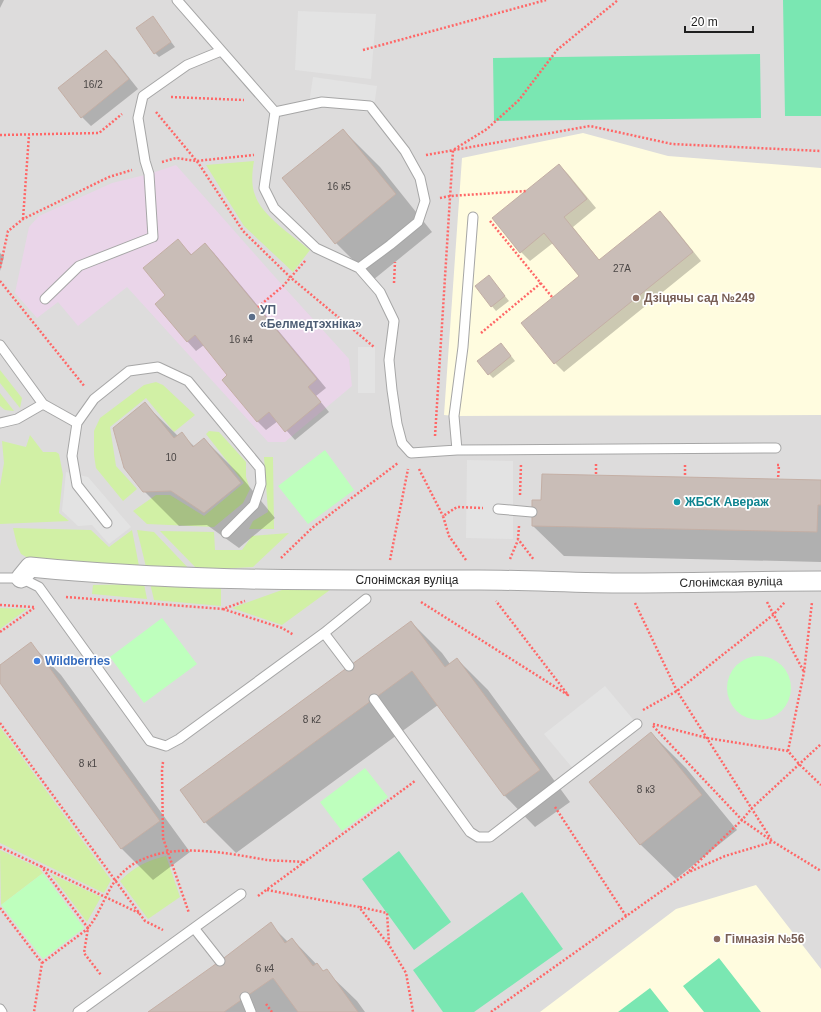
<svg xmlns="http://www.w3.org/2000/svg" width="821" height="1012" viewBox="0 0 821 1012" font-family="Helvetica,sans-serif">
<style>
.residential{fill:#dddcdc}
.industrial{fill:#ead5e9}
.education{fill:#fffcdf}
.grass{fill:#d1f0a5}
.park{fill:#beffbd}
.pitch{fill:#7ae7b2}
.parking{fill:#e3e3e3}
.shadow{fill:#0003}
.building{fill:#c9bdb7;stroke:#c4afa5}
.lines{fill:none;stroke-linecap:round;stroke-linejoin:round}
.lane-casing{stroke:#a6a6a6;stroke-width:11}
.street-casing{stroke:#a6a6a6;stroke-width:21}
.path{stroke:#ff6767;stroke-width:2.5;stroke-dasharray:2 2;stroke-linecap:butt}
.lane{stroke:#fff;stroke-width:9}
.street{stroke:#fff;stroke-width:19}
.education-dot{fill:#8d6e63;stroke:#fff;stroke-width:1.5}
.service-dot{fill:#5c6f8a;stroke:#fff;stroke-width:1.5}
.culture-dot{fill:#0f9aa8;stroke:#fff;stroke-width:1.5}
.shop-dot{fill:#3f7fe0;stroke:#fff;stroke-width:1.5}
.labels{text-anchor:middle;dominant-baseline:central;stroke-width:3.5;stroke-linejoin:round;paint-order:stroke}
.number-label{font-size:10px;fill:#4a4645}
.education-label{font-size:12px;font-weight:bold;fill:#785e54;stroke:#fff;text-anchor:start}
.service-label{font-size:12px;font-weight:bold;fill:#4e5e75;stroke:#fff;text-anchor:start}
.culture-label{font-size:12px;font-weight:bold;fill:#0d838f;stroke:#fff;text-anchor:start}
.street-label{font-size:12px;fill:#1f1f1f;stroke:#fff}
.shop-label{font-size:12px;font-weight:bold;fill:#366cbe;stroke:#fff;text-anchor:start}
</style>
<rect width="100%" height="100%" fill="#f1ebe4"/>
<!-- residential -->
<path class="residential" d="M0,0H821V1012H0Z"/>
<!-- industrial -->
<path class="industrial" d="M176,165L283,286L349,359L352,386L285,442H268L127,287L78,326L58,302L37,318L15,293L29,227L39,216L112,183L149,174Z"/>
<!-- education -->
<path class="education" d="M583,133L668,156L821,168V415L454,416L444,415L462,158Z
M756,885L821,969V1012H540L676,909Z"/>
<!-- grass -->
<path class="grass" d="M254,161C252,172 251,185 255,195C261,215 294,237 310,250L293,272L244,226L206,165Z
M0,370L22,398L20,408L0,383Z
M156,382L163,385L195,415L174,432L146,398L110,427L116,466L137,489L123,501L96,468L94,455V431L100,418L144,385Z
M0,393L14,411L5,410L0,406Z
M209,431L219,432L246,462V477L250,489L243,503L214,527L147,524L133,511L156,495H170L204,516L244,483L206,434Z
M30,435L43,452H56L59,454L63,475L59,513L69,521L0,524V486L4,463L2,441L26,447Z
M264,457H273L274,529H249L253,521L268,512Z
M13,528L91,530L109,547L132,530L140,571L35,562L21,554L17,545Z
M137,530L154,532L193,573L147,571Z
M160,531L214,532L215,550H242L252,536L289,533L253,567L198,570Z
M150,583H221V606L154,600Z
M144,584L147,599L92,594L93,585Z
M293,586L334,587L282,625L232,608Z
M0,608L27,609L0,629Z
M0,727L111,880L104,893L0,843Z
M0,850L39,868L43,873L1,905Z
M166,856L180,897L148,919L120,881C134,867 148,860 166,856Z
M51,874L101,897L87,922Z"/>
<!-- park -->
<path class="park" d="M325,450L354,490L308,524L278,486Z
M162,618L197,664L144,703L110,657Z
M727 688a32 32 0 1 1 64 0a32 32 0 1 1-64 0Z
M365,768L388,797L342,831L320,802Z
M43,873L84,928L43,959L1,905Z"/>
<!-- pitch -->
<path class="pitch" d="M783,0H821V116H785Z
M760,54L761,118L494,121L493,58Z
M399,851L451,922L414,950L362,879Z
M522,892L563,949L474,1012H443L413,970Z
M719,958L761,1012H704L683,986Z
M650,988L669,1012H618Z"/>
<!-- parking -->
<path class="parking" d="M298,11L376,14L371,79L295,70Z
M313,77L377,86L373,113L309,104Z
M358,347H375V393H358Z
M467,460L513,461V539L466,538Z
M66,472L88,477L131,527L109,544L92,525L78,526L62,511Z
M605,686L637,724L575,771L544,734Z"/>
<!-- shadow -->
<path class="shadow" d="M0,0H4L0,8Z
M153,18L175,47L159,57L155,53Z
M105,51L115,60L138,89L91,126L82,117Z
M343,130L380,167L432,232L373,280L336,243Z
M559,165L568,174L596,208L573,227L600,261L660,212L669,221L701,261L564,372L555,363L580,276L553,243L530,261L521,252L493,218Z
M178,241L192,255L205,244L214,253L326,388L316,396L329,412L295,440L278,421L266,430L257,421L229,375L204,345L196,351L187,341L167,296Z
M0,253L4,257L0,271Z
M493,281L509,301L496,311L476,287Z
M505,348L515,361L493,378L489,374Z
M145,404L178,436L181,434L195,447L204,439L239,474L275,518L239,548L207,525L179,526L144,491Z
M821,481V562L564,556L533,526L542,501Z
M411,622L442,653L450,664L457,659L488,690L570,802L535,827L505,796L438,705L236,853L205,822L181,790Z
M31,644L61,675L190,852L153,880L122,849L0,681V666Z
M651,733L686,768L737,830L676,879L641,845L591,782Z
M270,924L288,942L292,939L324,972L326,971L357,1001L365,1012H149L220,962Z"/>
<!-- building -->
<path class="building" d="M153,16L171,42L154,54L136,28Z
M106,50L129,79L81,118L58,88Z
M343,129L396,194L335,244L282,178Z
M559,164L587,199L564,217L599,260L660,211L693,252L554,364L521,323L579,276L544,233L520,253L492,218Z
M178,239L191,255L205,243L317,379L308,387L321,402L285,432L269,412L257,422L222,380L227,375L195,335L187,342L155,304L165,295L143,268Z
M489,275L505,296L491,307L475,286Z
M501,343L511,356L488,375L477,361Z
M145,402L174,438L182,432L193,447L204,438L241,483L204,513L171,491L143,492L124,468L113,428Z
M542,474L821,480V505H818L817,532L532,526V500H541Z
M411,621L445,667L457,658L540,770L504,796L412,671L204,823L180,790Z
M31,642L160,821L121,849L0,683V665Z
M651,732L702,795L640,845L589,782Z
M271,922L285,943L292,938L313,966L317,963L323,971L327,969L358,1012H298L273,978L224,1012H148L220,961Z"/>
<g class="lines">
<defs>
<path id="lane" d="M177,0L275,112
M322,102L370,106L405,151L420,178L425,201L418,222L390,245L359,268L316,248L274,208L264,188L275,112Z
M359,268L380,292L394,321L389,360L392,390L397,424L402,443L411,453L457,450L776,448
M45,299L79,266L153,237L149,174L145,161L138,118L143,96L187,65L221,51
M0,345L43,404
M0,423L17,419L43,404L77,423
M457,450L454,416L463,347L473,217
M498,509L532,512
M107,523L77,485L72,456L77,423L94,399L129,371L158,367L188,381L260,468L261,484L254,505L226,533
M0,578H21L39,587L150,741L166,746L179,739L324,633L366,599
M324,633L349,666
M374,699L470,832L478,837H490L637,724
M194,928L220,961
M245,997L251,1012
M0,1009L2,1012
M78,1012L241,894"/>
<path id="street" d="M21,578L30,567C179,582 329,580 479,580C528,580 577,583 626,583C691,583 756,581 821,581"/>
</defs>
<!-- lane casing -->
<use href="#lane" class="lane-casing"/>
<!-- street casing -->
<use href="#street" class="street-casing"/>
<!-- path -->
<path class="path" d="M363,50L546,0
M171,97L244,100
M156,112L199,164L243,231L290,277L374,347
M0,135L99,133L122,114
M426,155L590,126L672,144L821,151
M162,162L176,158L196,161L254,155
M440,198L450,196L526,191
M23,219L29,135
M490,221L552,297
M0,268L8,231L23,219L109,177L132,170
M0,281L85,387
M394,283L395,262
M258,307L283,286L306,260
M481,333L541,283
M435,436L453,150L487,129L519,100L557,50L618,0
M596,464V475
M685,465V477
M777,465H779L778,479
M419,469L443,516
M520,495L521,464
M519,526L518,539L534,560
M281,558L312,528L398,463
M510,559L518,540
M390,560L408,469
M466,560L449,536L443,516L457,507L483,508
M66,597L223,609L245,601
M421,602L568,695L496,601
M767,602L804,672
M635,603L677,691L771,839
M0,605L34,607
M223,609L282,628L294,635
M0,632L34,608
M643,710L677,691L773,615L785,602
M0,723L145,921L163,930
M653,724L707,738L788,751L799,764L821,785
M653,726L742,820L772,841L821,871
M788,751L804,672L812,602
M163,762L162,770L163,838L189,913
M555,807L626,916
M0,847L139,913
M41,866L88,928L84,953L101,975
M689,871L742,820L752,808L821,744
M267,890L359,907L389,945L406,973L413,1012
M258,896L415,781
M360,907L387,913L389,944
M0,908L42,963L34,1012
M42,963C53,955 63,947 74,939C78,936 84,932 88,928C99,915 105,895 115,881C149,836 220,852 267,860C279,861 291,861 303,862
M266,1004L272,1012
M491,1012L687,873L725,856L772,842"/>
<!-- lane -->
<use href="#lane" class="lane"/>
<!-- street -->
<use href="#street" class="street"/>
</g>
<!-- markers -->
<g class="education-dot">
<circle cx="636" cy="298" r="4"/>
<circle cx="717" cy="939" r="4"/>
</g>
<circle class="service-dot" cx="252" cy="317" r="4"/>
<circle class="culture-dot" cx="677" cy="502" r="4"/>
<circle class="shop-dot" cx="37" cy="661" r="4"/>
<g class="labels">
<!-- number labels -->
<g class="number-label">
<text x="93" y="84">16/2</text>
<text x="339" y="186">16 к5</text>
<text x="622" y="268">27А</text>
<text x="241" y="339">16 к4</text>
<text x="171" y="457">10</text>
<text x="312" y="719">8 к2</text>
<text x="88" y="763">8 к1</text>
<text x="646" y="789">8 к3</text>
<text x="265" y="968">6 к4</text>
</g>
<!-- education labels -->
<g class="education-label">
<text x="644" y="298">Дзіцячы сад №249</text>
<text x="725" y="939">Гімназія №56</text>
</g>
<!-- service labels -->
<g class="service-label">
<text x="260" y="310">УП<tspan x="260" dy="14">«Белмедтэхніка»</tspan></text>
</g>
<!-- culture labels -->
<g class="culture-label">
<text x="685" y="502">ЖБСК Авераж</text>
</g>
<!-- street labels -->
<g class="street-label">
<text x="407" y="580">Слонімская вуліца</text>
<text transform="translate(731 582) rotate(-1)">Слонімская вуліца</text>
</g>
<!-- shop labels -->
<g class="shop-label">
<text x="45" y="661">Wildberries</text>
</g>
</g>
<!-- scale -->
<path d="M685 26v6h68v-6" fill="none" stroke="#1f1f1f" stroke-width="2"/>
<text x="691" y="26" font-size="12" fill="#1f1f1f" stroke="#ffffff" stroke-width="3" paint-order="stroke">20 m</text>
</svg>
